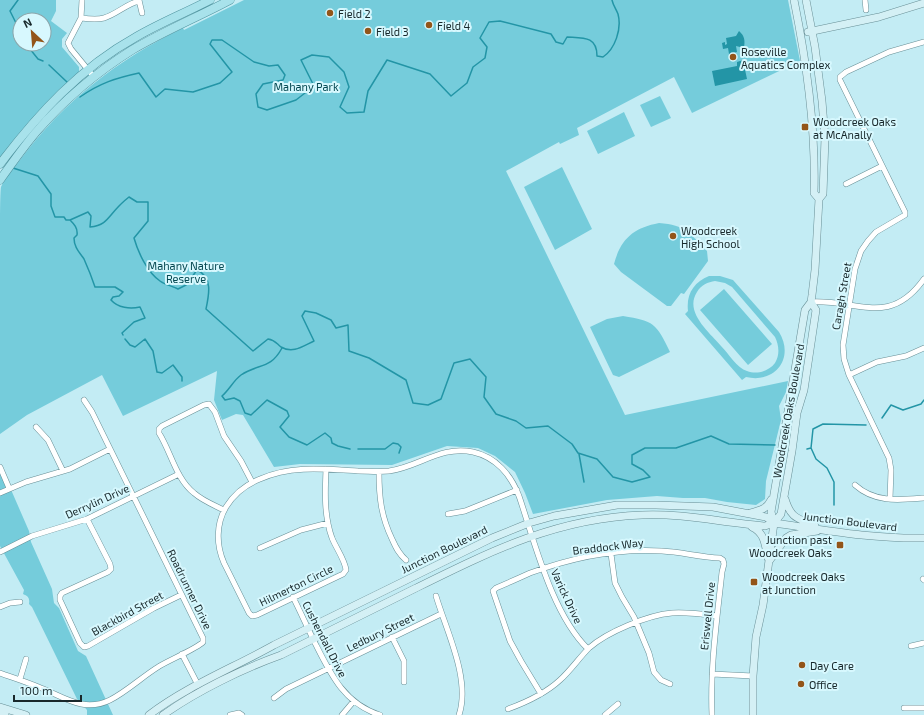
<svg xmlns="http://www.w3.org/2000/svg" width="924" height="715" viewBox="0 0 924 715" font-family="'Exo 2',sans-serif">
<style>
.green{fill:#75ccdb;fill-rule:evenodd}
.water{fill:#2395a6}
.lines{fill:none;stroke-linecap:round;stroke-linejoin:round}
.stream{stroke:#2395a6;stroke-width:1.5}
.street-casing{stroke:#688f96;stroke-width:6}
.secondary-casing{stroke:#688f96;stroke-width:8}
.primary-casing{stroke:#50949f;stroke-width:9}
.street{stroke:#fff;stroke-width:5}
.secondary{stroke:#d4f0f5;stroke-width:7}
.primary{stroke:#a8e2eb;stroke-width:8}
.poi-dot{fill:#935519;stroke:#d7f8fe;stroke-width:1.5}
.labels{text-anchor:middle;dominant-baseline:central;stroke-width:4;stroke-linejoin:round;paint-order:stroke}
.poi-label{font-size:11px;fill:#18282b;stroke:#d7f8fe;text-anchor:start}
.park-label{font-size:11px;fill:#054851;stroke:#d7f8fe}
.street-label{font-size:11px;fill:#18282b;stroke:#d7f8fe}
</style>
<rect width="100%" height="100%" fill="#c3ecf4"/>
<!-- green -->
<path class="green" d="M0,0H56V11L51,21L67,33L62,39V47L79,67V75L0,162ZM20,20H44V44H20Z
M244,0H788L800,61L692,113L674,77L577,128L579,135L560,144L559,142L506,171L625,415L788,381L786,392L779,406L781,420L766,481L765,499L756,505L727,502L705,498H683L657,496L607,500L533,514L525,493L515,472L495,456L478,448L447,446L392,465L300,464L274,467L243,415L236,414L222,420L214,400L217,371L123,416L102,375L27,415L0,434C0,369 0,303 0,238C0,229 0,192 1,187C5,177 14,168 20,160C64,101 117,60 183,28L184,30Z
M660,96L671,118L651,127L640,105Z
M624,112L635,136L598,154L587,131Z
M562,167L592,229L555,250L524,187Z
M659,223C686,225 689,233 707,251L708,261L684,294L681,293L671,306H667L621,272L614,264C621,238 634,228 659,223Z
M709,276H720L733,280L779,332C795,358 775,384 746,377L742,380L685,314L688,311C686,294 694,282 709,276ZM715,281L725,283L732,287L775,337C779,345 780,355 775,363C769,371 757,375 747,371C737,368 729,354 721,346C709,332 684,312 697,292C701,285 708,282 715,281Z
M724,289L772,344L748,365L700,310Z
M623,316C654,321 656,323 670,352L619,377L613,375L590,327L607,319Z
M0,473L12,492L29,531L31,542L52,589L54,603L59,608L78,651L86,656L113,715H87V710L77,699L32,607L29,604C30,598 28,596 23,594L24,590L0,546Z"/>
<!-- water -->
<path class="water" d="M739,31C745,36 745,41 744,48L736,46L737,52L729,54L728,48L723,49L722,43L725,42V45L727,44L726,38L736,36Z
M743,60L747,79L715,86L712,71L737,66V62Z"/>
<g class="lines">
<!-- stream -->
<path class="stream" d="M18,0L10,11L20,31
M26,44L38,59L43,61
M49,65L67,82
M80,97C100,83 116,78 139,73L156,97L165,89L193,92L220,83L232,72L210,44L212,40H222L254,62L269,66L278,65L285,75L283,80L263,84L256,94L258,107L267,110L296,100L314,86L301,60L312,55L329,57L344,72L349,87L340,107L347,113L364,112L368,91L387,60L430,74L451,96L467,83L473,67L485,58L487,47L480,38L489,22L500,21L551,34L556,42L563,44L567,37C583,38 597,36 597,56L603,57C615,49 622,29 618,14C616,9 613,5 612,0
M13,168L38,176L51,194V206L55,217H64L66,220H70L88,212L91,216L90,227C107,225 108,217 119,206C122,203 125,200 129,197L137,202H148V221L134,238C138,252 147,272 160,281C165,285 173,286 178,289L186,285L197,270C213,277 209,295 206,309L253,351L268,339C275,340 276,343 281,347C293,354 303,346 314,341L302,316L305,311L316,313L331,320L336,328L348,325L349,351L369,358L406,380L413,403L428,405L441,399L454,363L470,359L486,377L484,397L496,414L516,421L526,428L548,426L572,444L578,453L597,459L613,477L632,482L650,477L643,470L632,464V455L645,448H676L711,436L729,444L775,445
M70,220C74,224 78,228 77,235L74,238C74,247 79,252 84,259C88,268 92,278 95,287H115L123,292L119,296L113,297L111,300C118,308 130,309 140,307L145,318L134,322L122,333L123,335
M125,339L130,345L135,347L145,339L153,351L157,372L162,373L173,365L182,377V381
M282,348C270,370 259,363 241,375C234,380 229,390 222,396L225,400L234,398L240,401L245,413L251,415L267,400L287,411L289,416L280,427L289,437L307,445L325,433L331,438L332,443L338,446L350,449
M882,418L891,405L903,410L921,404L924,400
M811,448L816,459L827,468L834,482V505
M358,449H385L393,443L398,444L401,447L399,453
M807,449L811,448L813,429L823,424L866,425
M579,454L584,482"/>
<defs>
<path id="street" d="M82,0L81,18L68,43L71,49L94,77
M139,0L142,13
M865,0L866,10
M81,18C89,19 97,20 104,18C117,14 126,4 139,1
M846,184L882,166
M811,302C857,299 889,328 924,279
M849,375L877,362L906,356L924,348
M36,427L48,440L63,471
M0,467L9,488
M326,469C325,493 324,516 332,538C336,548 345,560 346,570L343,574L257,615L252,616L249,613L224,563C216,545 216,524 226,507C234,494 245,485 260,479C291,465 325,469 358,471C368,471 379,472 389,471C419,467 441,445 473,452C496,457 511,475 519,496C535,543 552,614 588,649
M379,472C379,497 381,516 392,539C396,548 399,554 406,560
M855,485C875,503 899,500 924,498
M0,493L26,482L70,469L110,449
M890,499L891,470L889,458L849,375L844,359L843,345L855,269L861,251L868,241L876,232L905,215V212L840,80V77L846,72L889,52L924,42
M224,510C214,505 203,501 194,493C176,479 171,452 159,433V429L162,426L204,405L209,404L215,412L224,436L241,461L252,482
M448,514L465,511L517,490
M87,519L110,564L111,569L108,572L62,593L60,596V600L80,643L84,647L88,646L154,608L181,595
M260,548L301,530L328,523
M0,552L32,536L87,519L179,474
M611,554L615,583L622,597L634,617L649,653L654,672L661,680L670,684
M923,579L924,580
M436,596C446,630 471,679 459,715
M293,597C301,613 308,629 316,645C331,675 345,704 380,715
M0,607L10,603L20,602
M392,637L404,661V682
M911,646L924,643
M182,654L198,685
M0,673C14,678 27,682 41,688C64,697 84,713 110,700C126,692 142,677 158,667C167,661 198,648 203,642V638L92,412L84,400
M712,674L753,676
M20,679L26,659
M541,694L521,661L510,641L493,591L496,588C508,583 519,578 530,573C571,558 618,548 662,551C681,552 700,557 720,558L723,560L724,564L722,572C717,619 710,667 712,715
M274,698L286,689L441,614
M904,708H924
M508,709C527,702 545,694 560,680C571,670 579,658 589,648C607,632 648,615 672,613C687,612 702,614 717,616
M230,715L239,713L242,715
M342,715L353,702
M605,715L618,704"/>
<path id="secondary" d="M794,0C807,64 816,128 814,193L819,199
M808,32L879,17L924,3
M785,499C791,519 798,518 815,526
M750,513C760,510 766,510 771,500
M774,523L781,514L792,451L797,413L804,390L816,310L811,302
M752,527C765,533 765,545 768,558
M770,560L786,538L791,535L817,531
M0,707L26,715
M0,713L5,715
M149,715C187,686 233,668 274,645L492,538L529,523L554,516L617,505H656L713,507L766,517L774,523C824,530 873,539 924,538
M163,715C197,691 242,669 281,655C326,633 371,610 416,588C491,551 557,518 642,515C683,513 724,523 765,526L774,523
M753,715V676L756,637L763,605L774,523L771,512L805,310L811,302L812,295L815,270L819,199L823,194L825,138L822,101L815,47L806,0"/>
<path id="primary" d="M0,164C38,114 80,68 136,37C160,23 185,13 210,0
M0,180C12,163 24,146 37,131C64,100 97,72 132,50C164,31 198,17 230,0"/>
</defs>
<!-- street casing -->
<use href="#street" class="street-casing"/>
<!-- secondary casing -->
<use href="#secondary" class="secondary-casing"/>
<!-- primary casing -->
<use href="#primary" class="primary-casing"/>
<!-- street -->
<use href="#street" class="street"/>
<!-- secondary -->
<use href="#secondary" class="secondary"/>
<!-- primary -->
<use href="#primary" class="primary"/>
</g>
<!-- markers -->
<g class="poi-dot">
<circle cx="330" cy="13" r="4"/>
<circle cx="429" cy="25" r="4"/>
<circle cx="368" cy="31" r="4"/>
<circle cx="733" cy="57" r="4"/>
<rect x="801" y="123" width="8" height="8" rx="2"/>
<circle cx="673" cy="236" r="4"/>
<rect x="836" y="541" width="8" height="8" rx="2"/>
<rect x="750" y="578" width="8" height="8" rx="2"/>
<circle cx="802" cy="665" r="4"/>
<circle cx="801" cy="684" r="4"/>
</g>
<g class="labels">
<!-- poi labels -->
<g class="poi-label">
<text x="338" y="13">Field 2</text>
<text x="437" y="25">Field 4</text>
<text x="376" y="31">Field 3</text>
<text x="741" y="51">Roseville<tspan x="741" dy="13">Aquatics Complex</tspan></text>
<text x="813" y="121">Woodcreek Oaks<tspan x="813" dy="13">at McAnally</tspan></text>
<text x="681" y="230">Woodcreek<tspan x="681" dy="13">High School</tspan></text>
<text x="832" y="539" text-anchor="end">Junction past<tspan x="832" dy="13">Woodcreek Oaks</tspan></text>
<text x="762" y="576">Woodcreek Oaks<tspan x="762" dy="13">at Junction</tspan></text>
<text x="810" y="665">Day Care</text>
<text x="809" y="684">Office</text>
</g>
<!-- park labels -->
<g class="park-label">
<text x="306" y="86">Mahany Park</text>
<text x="186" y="265">Mahany Nature<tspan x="186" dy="13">Reserve</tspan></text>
</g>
<!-- street labels -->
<g class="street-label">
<text transform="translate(841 296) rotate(-80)">Caragh Street</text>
<text transform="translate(788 411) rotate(-80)">Woodcreek Oaks Boulevard</text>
<text transform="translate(97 501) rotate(-24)">Derrylin Drive</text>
<text transform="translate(850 521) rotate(7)">Junction Boulevard</text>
<text transform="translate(608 546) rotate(-7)">Braddock Way</text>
<text transform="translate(444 549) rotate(-26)">Junction Boulevard</text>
<text transform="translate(296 585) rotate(-26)">Hilmerton Circle</text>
<text transform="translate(190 589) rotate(64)">Roadrunner Drive</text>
<text transform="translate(567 596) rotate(65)">Varick Drive</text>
<text transform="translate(127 613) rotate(-29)">Blackbird Street</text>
<text transform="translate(707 616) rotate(-84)">Eriswell Drive</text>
<text transform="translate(380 632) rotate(-26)">Ledbury Street</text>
<text transform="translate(325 639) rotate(63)">Cushendall Drive</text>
</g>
</g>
<!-- north arrow -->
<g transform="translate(32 32) rotate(334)"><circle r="19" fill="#d7f8fe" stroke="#8ba5aa"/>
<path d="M0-3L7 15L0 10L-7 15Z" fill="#935519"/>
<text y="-6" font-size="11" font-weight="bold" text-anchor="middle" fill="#18282b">N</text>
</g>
<!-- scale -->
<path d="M14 695v6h67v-6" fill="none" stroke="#18282b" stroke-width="2"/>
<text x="20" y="695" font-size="12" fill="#18282b" stroke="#d7f8fe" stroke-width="3" paint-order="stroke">100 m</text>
</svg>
